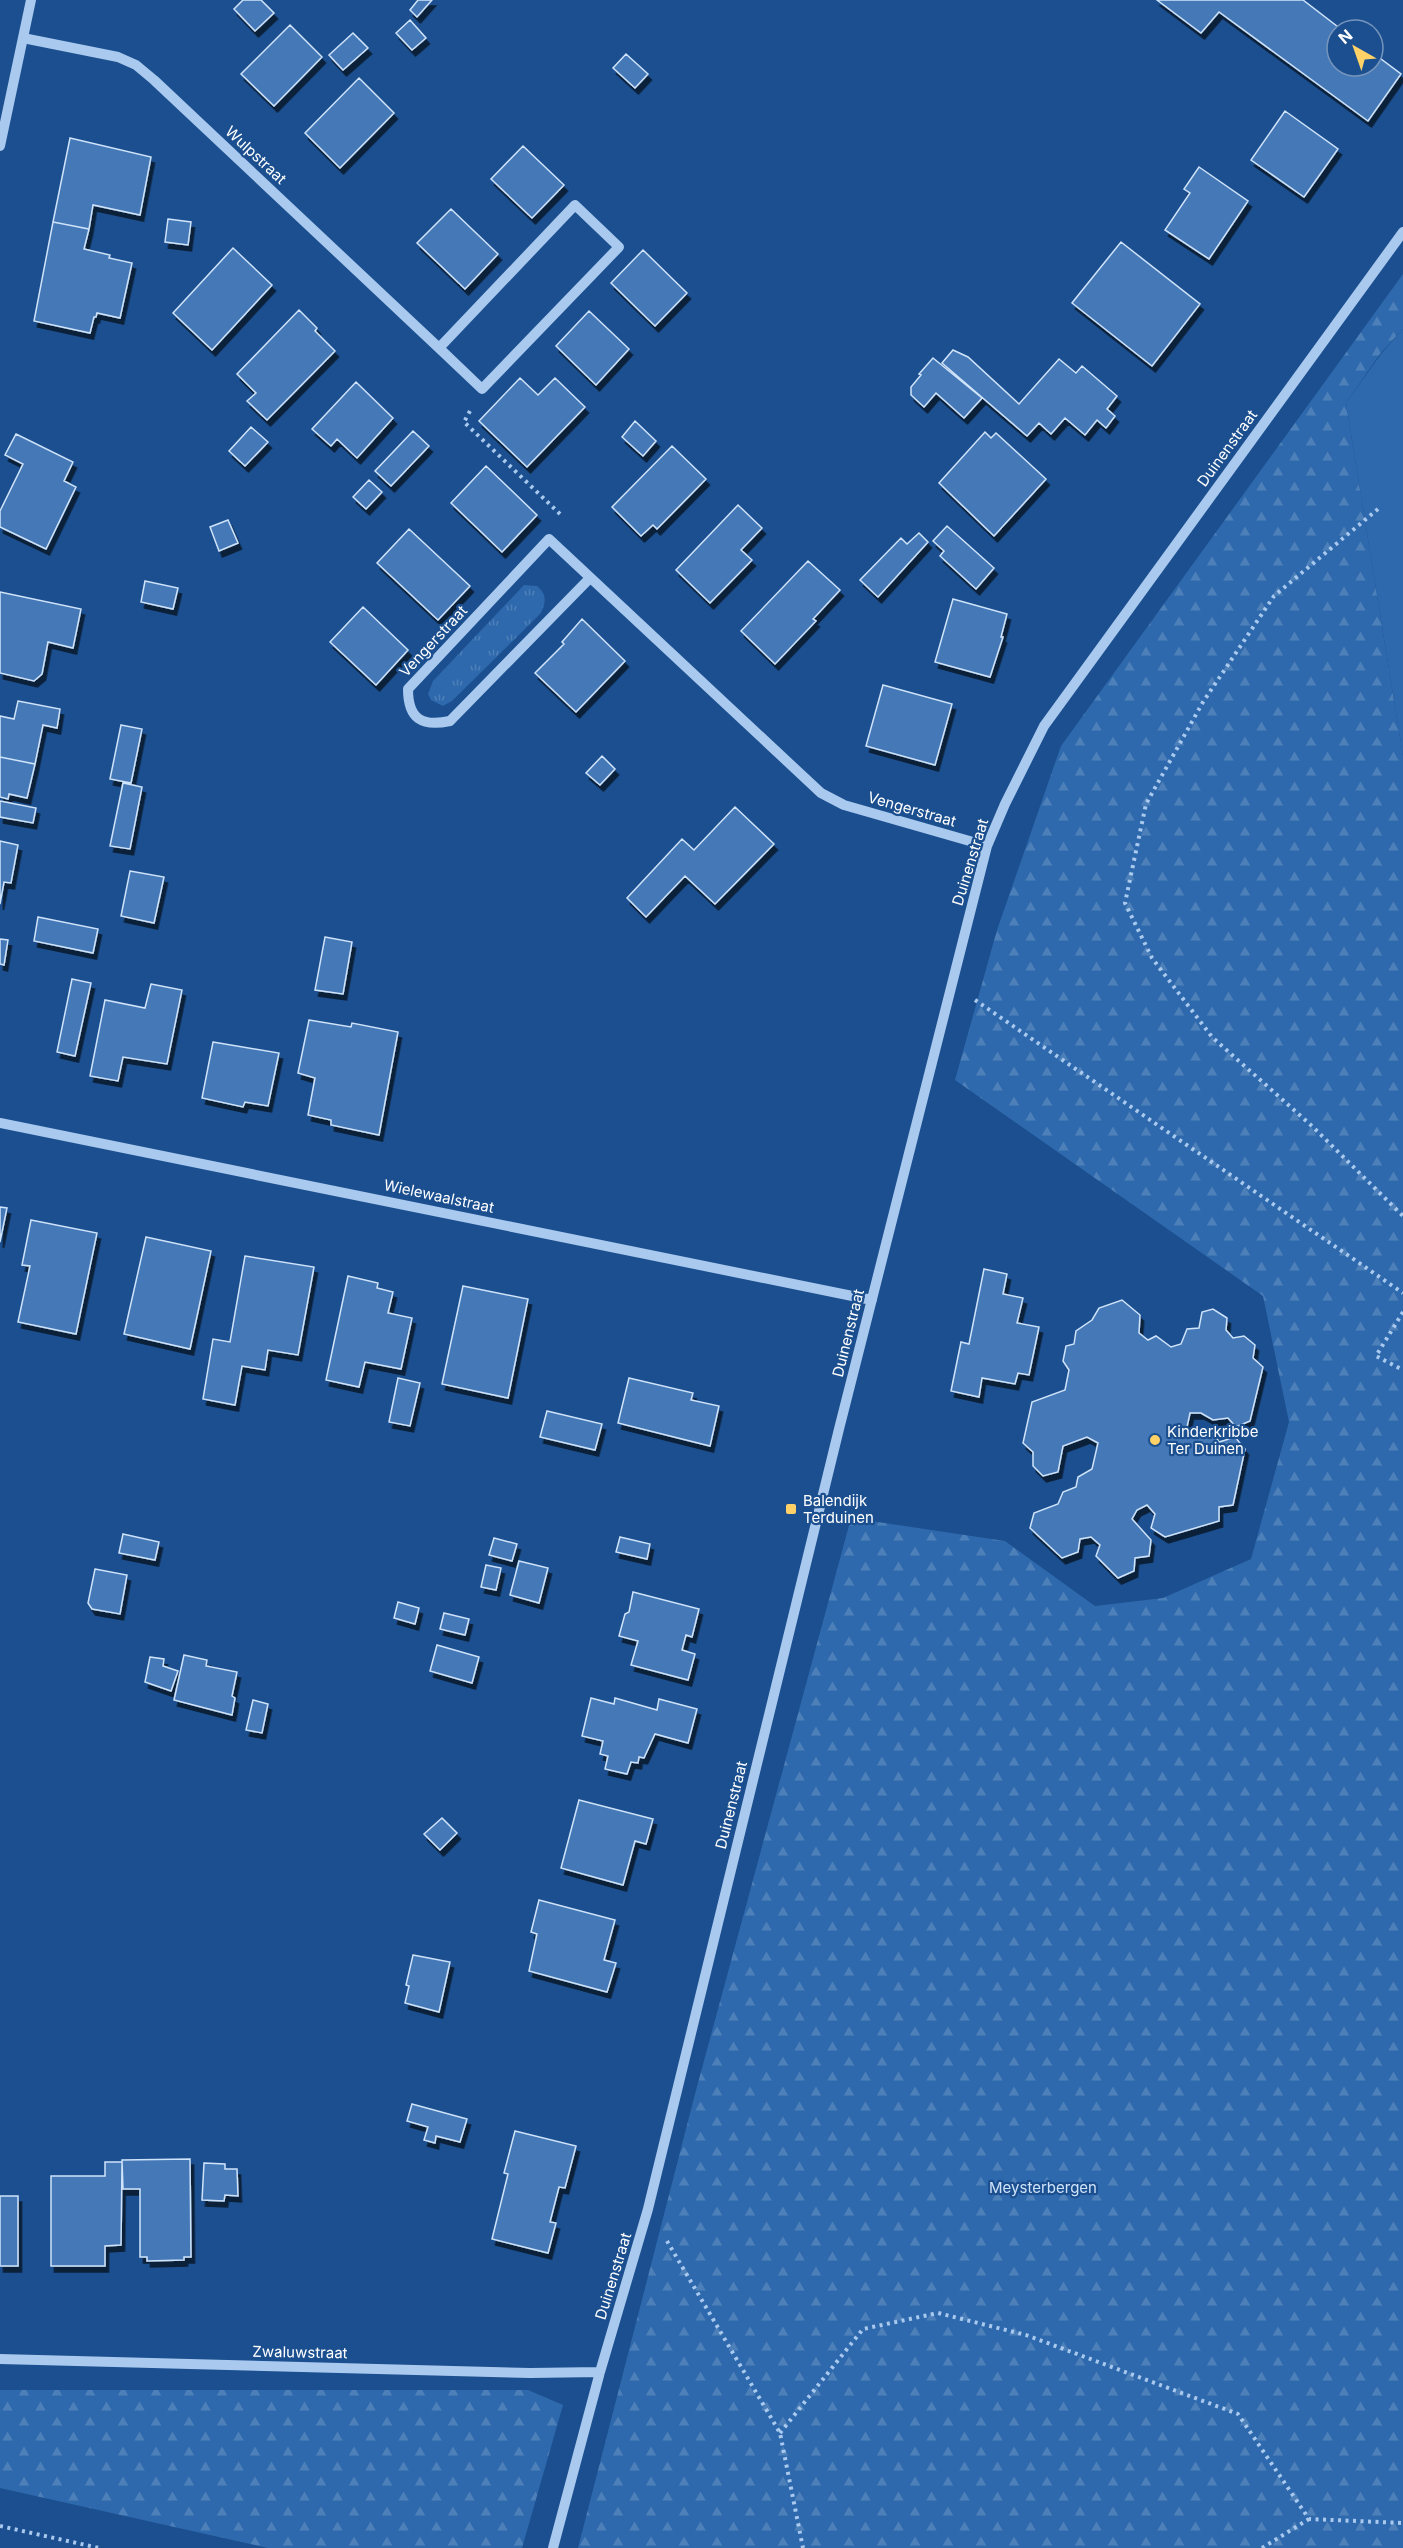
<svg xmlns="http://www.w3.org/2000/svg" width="1403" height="2548" viewBox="0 0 1403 2548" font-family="Inter,sans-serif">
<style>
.grass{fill:url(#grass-tufts)}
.forest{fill:url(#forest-firs)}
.pitch{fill:#2e69ad}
.building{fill:#4478b7;stroke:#cfe3fa;stroke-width:1.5;filter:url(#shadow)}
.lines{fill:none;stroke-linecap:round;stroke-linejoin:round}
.path{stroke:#a9c9ee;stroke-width:4;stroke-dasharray:3 4.5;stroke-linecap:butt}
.minor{stroke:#a9c9ee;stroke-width:10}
.poi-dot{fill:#ffd166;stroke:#1b4f8f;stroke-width:2}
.labels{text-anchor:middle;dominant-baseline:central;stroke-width:4.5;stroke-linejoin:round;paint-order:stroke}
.street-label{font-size:15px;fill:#fff;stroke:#1b4f8f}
.poi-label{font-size:15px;fill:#fff;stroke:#1b4f8f;text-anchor:start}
.park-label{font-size:15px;fill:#cfe3fa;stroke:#1b4f8f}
</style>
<defs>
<pattern id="grass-tufts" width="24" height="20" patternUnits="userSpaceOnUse" patternTransform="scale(1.5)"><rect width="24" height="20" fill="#2e69ad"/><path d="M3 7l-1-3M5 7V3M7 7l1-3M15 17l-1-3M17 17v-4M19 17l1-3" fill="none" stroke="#4d80b9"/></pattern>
<pattern id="forest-firs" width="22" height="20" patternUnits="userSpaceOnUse" patternTransform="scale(1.5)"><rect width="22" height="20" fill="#2e69ad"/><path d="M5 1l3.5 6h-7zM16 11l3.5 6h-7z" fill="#4d80b9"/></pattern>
<filter id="shadow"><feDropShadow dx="3.5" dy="6" stdDeviation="0" flood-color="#0009"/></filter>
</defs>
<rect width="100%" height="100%" fill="#1b4f8f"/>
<!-- grass -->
<path class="grass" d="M524,585L537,586C547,595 546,601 541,613L452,701L443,706L431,700L428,694L433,681Z"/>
<!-- forest -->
<path class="forest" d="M1403,274V329L1380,354L1346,403L1403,756V2548H578L695,2094L851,1518L1005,1541L1095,1606L1163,1598L1251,1559L1289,1422L1263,1296L955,1080L997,930L1061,746Z
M0,2390H528L563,2405L522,2548H268L0,2488Z"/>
<!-- pitch -->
<path class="pitch" d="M1403,329V756L1346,403L1381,354Z"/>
<!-- building -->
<path class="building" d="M243,0H261L274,13L255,31L234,9Z
M418,0H432L417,17L410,10Z
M1157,0H1303L1342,30H1337V66H1373V53L1401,74L1368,121L1219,12L1201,33Z
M410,20L426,38L412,50L396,33Z
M290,25L322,57L274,106L241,74Z
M353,33L368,48L343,70L329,55Z
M626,54L648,74L635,88L613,68Z
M359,78L394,113L340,168L305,133Z
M1285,111L1338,149L1304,197L1251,160Z
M70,138L151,157L140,215L93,205L89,229L53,222Z
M523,146L564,185L532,218L491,179Z
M1199,167L1248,201L1209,259L1165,230L1190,193L1184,189Z
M451,209L498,254L465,289L417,243Z
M168,219L191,222L188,245L165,242Z
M53,222L89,229L84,249L110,255L109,258L132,263L120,318L97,313L96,317H94L90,333L34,321Z
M1121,242L1200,304L1152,366L1072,303Z
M233,248L272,285L212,350L173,313Z
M643,250L687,293L655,326L611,283Z
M299,310L317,328L315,331L335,351L267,420L247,401L256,393L237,374Z
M589,311L629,349L596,385L556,346Z
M953,350L968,357L1019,404L1059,359L1076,373L1082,366L1117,396L1107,409L1115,416L1106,428L1097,420L1085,435L1065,418L1051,434L1039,423L1027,436L942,363Z
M933,358L982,398L964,418L936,393L924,407L911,395V387L921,375L919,374Z
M520,378L538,395L555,378L585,407L527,467L479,421Z
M356,382L393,418L357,458L337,439L331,446L312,429Z
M635,421L656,441L643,456L622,437Z
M251,427L268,442L245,466L229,451Z
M413,431L429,446L391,486L375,471Z
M985,432L991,438L996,433L1046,479L994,536L939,483Z
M16,434L73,462L64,481L76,487L46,549L0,527V511L23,464L5,455Z
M672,446L706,479L657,529L653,525L641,536L612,507Z
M486,466L537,515L502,552L451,503Z
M369,480L382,492L366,509L353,497Z
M738,505L762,528L741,550L752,560L710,603L676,570Z
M228,520L238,543L219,551L210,527Z
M947,526L994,568L976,589L940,556L944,551L933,541Z
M409,529L470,586L438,620L377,563Z
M919,533L928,542L878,597L860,580L901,538L907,544Z
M808,561L840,590L813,619L816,621L775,664L741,631Z
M145,581L178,588L173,609L141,602Z
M0,592L81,609L73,648L48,642L42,674L34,681L0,673Z
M953,599L1007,614L1001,637H1003L990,677L935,662Z
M363,607L408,650L376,685L330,642Z
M582,619L625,661L576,712L535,673L564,644L562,642Z
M883,685L952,704L935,765L866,746Z
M18,701L60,709L57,728L43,725L35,764L0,757V716L14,719Z
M121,725L142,729L131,783L110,779Z
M602,756L615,769L600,785L586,773Z
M0,757L35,764L27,798L9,794L8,799L0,797Z
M123,783L142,787L130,849L110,846Z
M0,801L36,808L33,823L0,817Z
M735,807L774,844L715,904L685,876L646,917L627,898L682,839L694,850Z
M0,841L18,845L11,883L4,882L0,904Z
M130,871L164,877L154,923L121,916Z
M38,917L98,929L93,953L34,941Z
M325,937L352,942L343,994L315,990Z
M0,939L8,940L4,965L0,964Z
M72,979L91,983L75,1056L57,1052Z
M151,984L182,990L167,1064L123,1057L118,1081L90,1076L105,1000L145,1008Z
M309,1020L351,1027L352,1023L398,1032L379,1135L331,1125V1120L308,1115L315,1078L298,1073Z
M213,1042L279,1053L268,1106L245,1102L243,1107L202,1098Z
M0,1207L7,1208L0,1242Z
M31,1220L97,1233L76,1334L18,1322L30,1266L22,1265Z
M146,1237L211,1251L190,1349L124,1334Z
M245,1256L314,1267L298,1355L268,1350L265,1370L242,1366L235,1405L203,1399L213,1339L230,1342Z
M984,1269L1007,1274L1003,1294L1023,1298L1017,1323L1039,1327L1029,1375L1018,1373L1015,1384L982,1378L979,1397L951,1391L961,1342L969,1344Z
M348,1276L378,1283L377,1288L393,1292L388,1313L412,1318L401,1369L365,1362L359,1387L326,1380Z
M463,1286L528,1299L508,1398L442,1384Z
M1122,1300L1140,1315L1139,1333L1148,1340L1156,1336L1171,1347L1181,1344L1187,1329L1199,1328L1202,1312L1213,1309L1227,1318L1226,1330L1233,1338L1244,1336L1255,1345L1253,1358L1263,1367L1250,1421L1236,1427L1228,1418L1213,1420L1201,1413H1190L1187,1427L1198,1437L1214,1433L1219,1442L1235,1437L1245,1449L1233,1505L1219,1507V1521L1165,1537L1151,1528L1155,1514L1147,1505L1137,1510L1132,1519L1151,1540L1149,1556L1135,1558L1134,1571L1118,1578L1096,1556L1100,1545L1091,1537L1080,1539L1078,1552L1062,1558L1030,1528L1034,1513L1058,1504L1063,1492L1076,1487L1078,1477L1092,1469L1098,1443L1087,1437L1063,1446L1058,1472L1043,1476L1033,1466V1452L1023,1443L1032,1402L1065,1390L1069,1370L1063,1361L1066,1346L1074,1344L1076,1331L1092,1320L1099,1308Z
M398,1378L420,1383L410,1426L389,1422Z
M629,1378L693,1393L691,1400L719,1406L710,1446L618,1423Z
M547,1411L602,1424L595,1450L540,1437Z
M123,1534L159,1542L155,1560L119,1553Z
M620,1537L650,1544L647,1559L616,1552Z
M494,1538L517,1544L512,1561L489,1555Z
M519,1561L548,1568L539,1603L510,1595Z
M486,1565L501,1568L496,1590L481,1587Z
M95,1569L127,1575L120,1614L92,1609L88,1603Z
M633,1592L699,1609L692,1637L686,1635L682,1650L695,1654L688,1680L631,1665L638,1641L619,1636L625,1614L629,1612Z
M398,1602L419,1608L415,1624L394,1618Z
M444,1613L469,1619L465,1635L440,1629Z
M437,1645L479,1657L472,1683L430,1671Z
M184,1655L207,1660L206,1666L237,1672L232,1696L235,1698L232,1715L174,1700Z
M150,1657L164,1659L163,1666L178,1671L171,1691L145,1682Z
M591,1698L614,1704L615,1698L657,1710L659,1699L697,1709L688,1743L655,1734L644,1758L639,1757L638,1763L631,1762L627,1774L605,1769L608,1756L600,1754L603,1741L582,1736Z
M253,1700L268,1704L262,1733L246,1730Z
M579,1800L653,1819L646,1844L635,1841L623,1885L561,1868Z
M442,1818L457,1833L440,1850L424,1834Z
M539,1900L615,1920L604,1960L616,1963L607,1992L529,1971L537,1934L531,1932Z
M413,1955L450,1962L439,2012L405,2003L409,1986L406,1985Z
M412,2104L467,2119L460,2142L436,2136L435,2143L424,2140L428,2127L407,2121Z
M515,2131L576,2146L565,2188L559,2187L550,2222L556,2223L548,2253L492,2239L508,2174L504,2173Z
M190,2159L191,2257H184V2260L147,2261V2257H140V2189H123L122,2160Z
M105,2162H122L121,2245L105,2246V2266H51V2176H105Z
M204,2163L225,2164V2169H237L238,2196L225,2195L224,2201L202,2200Z
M0,2196H18V2266H0Z"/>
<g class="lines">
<!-- path -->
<path class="path" d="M470,411L464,422L560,514
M1378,509L1274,596L1203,702L1146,804L1125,903L1152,958L1212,1037L1313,1127L1403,1216
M975,1000L1403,1293
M1403,1312L1376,1356L1403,1370
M667,2241L780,2433L803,2548
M780,2433L863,2329L938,2313L1026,2335L1238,2414L1309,2519L1403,2523
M0,2526L99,2548
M1262,2548L1309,2519"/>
<!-- minor -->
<path class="minor" d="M23,38L118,57L136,65L154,80L439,348L482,389L619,247L575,205L439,348
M0,146L31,0
M590,578L450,721C422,727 408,719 408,689L549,539L821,793L844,805L987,846
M0,1123L872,1300
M0,2359L530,2373L600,2372
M553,2548L600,2372L648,2209L839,1429L987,846L1005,804L1044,726L1403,232"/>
</g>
<!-- markers -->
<g class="poi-dot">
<circle cx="1155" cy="1440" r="6"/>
<rect x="785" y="1503" width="12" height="12" rx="3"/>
</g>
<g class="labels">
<!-- street labels -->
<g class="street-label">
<text transform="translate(256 155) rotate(43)">Wulpstraat</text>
<text transform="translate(1227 448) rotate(-54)">Duinenstraat</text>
<text transform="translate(433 641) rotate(-47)">Vengerstraat</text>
<text transform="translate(912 809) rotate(16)">Vengerstraat</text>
<text transform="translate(970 862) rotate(-73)">Duinenstraat</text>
<text transform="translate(439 1196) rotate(12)">Wielewaalstraat</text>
<text transform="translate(848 1333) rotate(-76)">Duinenstraat</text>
<text transform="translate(731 1805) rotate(-76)">Duinenstraat</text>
<text transform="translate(613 2276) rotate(-73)">Duinenstraat</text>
<text transform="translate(300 2352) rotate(1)">Zwaluwstraat</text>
</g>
<!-- poi labels -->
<g class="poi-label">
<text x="1167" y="1431">Kinderkribbe<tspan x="1167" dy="17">Ter Duinen</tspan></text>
<text x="803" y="1500">Balendijk<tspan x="803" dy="17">Terduinen</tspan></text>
</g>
<!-- park labels -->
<g class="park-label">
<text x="1043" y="2187">Meysterbergen</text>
</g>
</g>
<!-- north arrow -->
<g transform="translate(1355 48) rotate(320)"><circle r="28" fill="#1b4f8f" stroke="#7695bc" stroke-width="1.5"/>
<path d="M0-4.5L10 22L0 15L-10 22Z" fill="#ffd166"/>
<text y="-9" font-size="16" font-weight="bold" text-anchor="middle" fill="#ffffff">N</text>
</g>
</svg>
